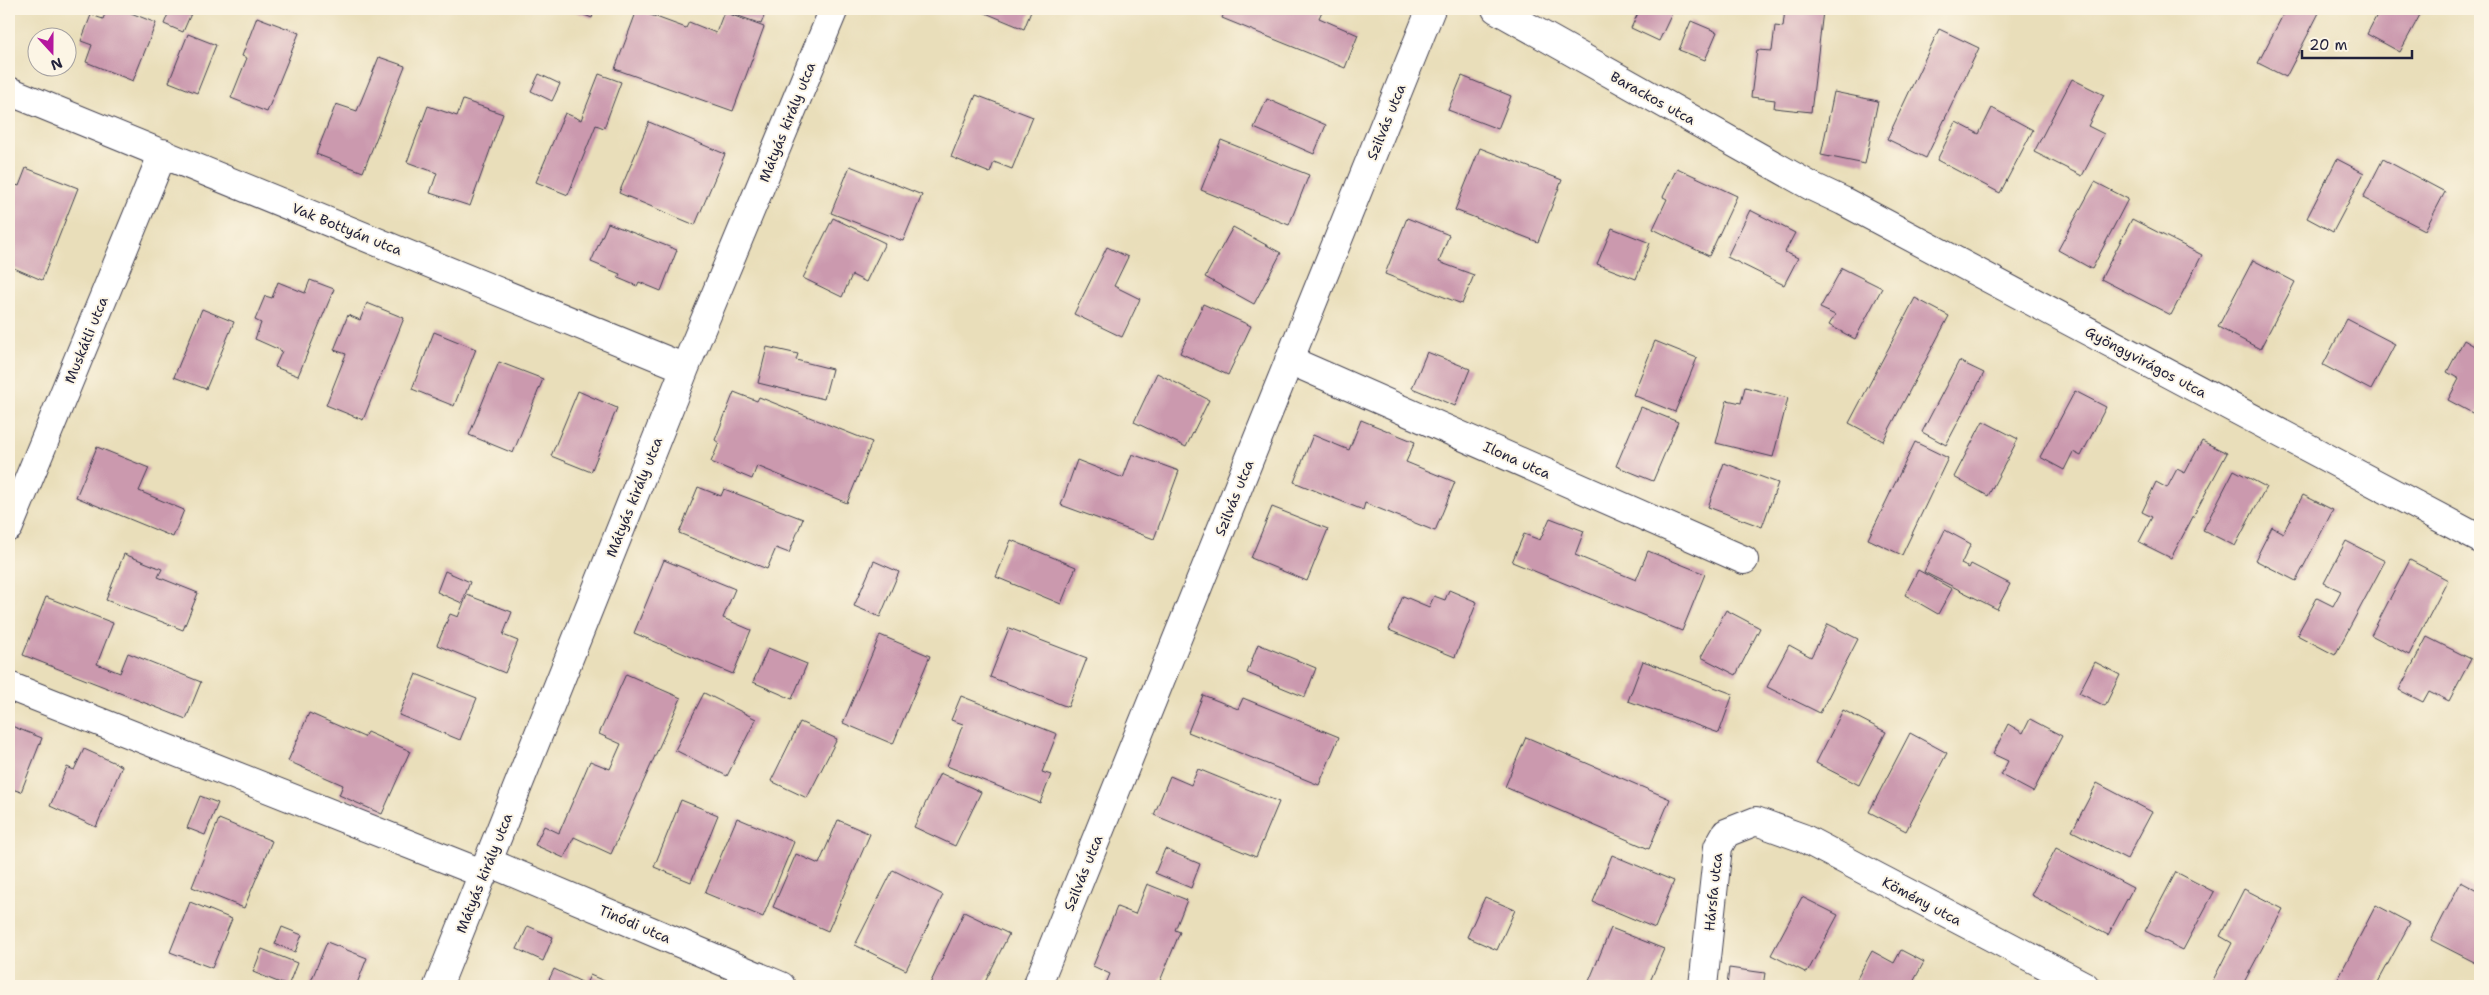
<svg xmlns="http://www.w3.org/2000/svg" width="2489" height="995" viewBox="0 0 2489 995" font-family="'Shantell Sans',sans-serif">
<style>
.building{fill:#cb99ae}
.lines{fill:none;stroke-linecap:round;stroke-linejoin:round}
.minor-casing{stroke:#403e4e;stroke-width:30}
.minor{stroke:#fff;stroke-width:28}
.labels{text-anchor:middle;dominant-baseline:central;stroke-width:4;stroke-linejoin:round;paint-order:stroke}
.street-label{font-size:14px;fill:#22223b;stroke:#fcf5e5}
</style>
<rect width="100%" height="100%" fill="#fcf5e5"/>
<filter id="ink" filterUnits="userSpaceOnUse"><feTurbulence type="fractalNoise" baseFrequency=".02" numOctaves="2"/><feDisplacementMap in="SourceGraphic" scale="10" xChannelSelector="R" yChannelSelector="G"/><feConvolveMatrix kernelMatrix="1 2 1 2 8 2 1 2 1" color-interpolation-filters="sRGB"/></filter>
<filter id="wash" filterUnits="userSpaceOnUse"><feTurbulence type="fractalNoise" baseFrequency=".0096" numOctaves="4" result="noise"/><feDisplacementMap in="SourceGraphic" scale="20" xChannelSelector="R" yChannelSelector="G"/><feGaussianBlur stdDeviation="1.12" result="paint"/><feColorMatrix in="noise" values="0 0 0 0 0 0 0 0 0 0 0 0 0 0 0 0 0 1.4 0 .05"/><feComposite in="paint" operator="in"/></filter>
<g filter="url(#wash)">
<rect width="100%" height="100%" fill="#e9deba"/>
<g id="blocks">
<!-- building -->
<path class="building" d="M107,9H121L156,23L133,81L86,62L92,45L81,41L91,15L103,19Z
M170,9H193L183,32L164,24Z
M569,9H595L592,18Z
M719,9H767L761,24Z
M976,9H1032L1024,29Z
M1226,9H1323L1319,18L1358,35L1345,68L1222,18Z
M1640,9H1674L1659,41L1631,28Z
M1785,9L1823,11L1811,112L1774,108L1775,100L1751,97L1757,50L1772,51L1775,26L1783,27Z
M2286,9H2321L2286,77L2258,63Z
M2380,9H2414L2421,13L2400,52L2367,34Z
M637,10L686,28L689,22L716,33L724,12L764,27L733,111L615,69Z
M257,17L299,33L267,112L231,98L247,58L242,56Z
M1691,21L1717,32L1705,60L1679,50Z
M1939,29L1979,48L1926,158L1887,139Z
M188,34L216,45L197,93L169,82Z
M379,57L405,66L363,172L316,154L336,104L357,111Z
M539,74L560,84L552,101L531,91Z
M599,74L621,82L604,128L596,125L568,195L536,182L565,113L581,120Z
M1462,76L1511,96L1498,129L1448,110Z
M2072,79L2104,95L2088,126L2104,134L2082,176L2034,152Z
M1834,92L1878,101L1865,164L1821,155Z
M976,95L1033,117L1012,169L994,162L990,173L951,157Z
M1267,99L1326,125L1314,154L1254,128Z
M463,100L503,114L470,206L430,193L437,173L407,162L428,106L457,116Z
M1992,108L2033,130L2000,193L1937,160L1956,122L1979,134Z
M649,122L725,154L695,225L619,193Z
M1221,140L1309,175L1289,225L1201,190Z
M1480,148L1562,180L1538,242L1455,210Z
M2337,159L2364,173L2333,232L2307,218Z
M2383,159L2445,192L2425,230L2363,198Z
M850,166L922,195L903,241L831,213Z
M26,168L78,188L42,280L9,266V203L16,185L19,186Z
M1677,168L1737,196L1709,256L1653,229L1667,199L1663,197Z
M2095,182L2128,199L2092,269L2058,250Z
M1750,210L1795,233L1785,252L1798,258L1784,285L1727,257Z
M833,218L885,243L866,282L852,275L842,297L803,278Z
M1407,218L1449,235L1439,262L1474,275L1462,304L1385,274Z
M2132,219L2202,255L2171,315L2101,279Z
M608,223L677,250L661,291L639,282L637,286L618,278L620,274L591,262Z
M1233,227L1281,253L1254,304L1205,277Z
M1612,228L1650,243L1636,279L1597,264Z
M1107,247L1128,257L1114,286L1140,299L1122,337L1074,314Z
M2253,260L2295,282L2260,349L2218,327Z
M1842,268L1882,288L1855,339L1829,325L1835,315L1820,308Z
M310,280L334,289L298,376L275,367L282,351L255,339L261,323L255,320L265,296L272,298L278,282L305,293Z
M1915,298L1949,316L1883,441L1849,423Z
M367,303L404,318L363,420L326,405L346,354L334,350L348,315L360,320Z
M1203,304L1251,326L1228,375L1180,353Z
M202,309L234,322L206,389L174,377Z
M2347,319L2395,344L2371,390L2323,365Z
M434,332L476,349L454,406L412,389Z
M2480,339V407L2476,415L2448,400L2459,379L2447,372L2464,340L2476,347Z
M1655,341L1697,358L1675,412L1633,395Z
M767,347L798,354L796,360L832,369L824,399L758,383Z
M1427,352L1470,369L1455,406L1412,388Z
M1959,361L1984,373L1946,445L1922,432Z
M499,362L543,379L513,453L469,435Z
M1157,373L1209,400L1186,447L1134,422Z
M1745,387L1788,398L1773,457L1716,443L1727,400L1741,403Z
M578,391L617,408L591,472L551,456Z
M2075,391L2106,407L2081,456L2073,452L2064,470L2040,457Z
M734,392L757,401L759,397L872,442L847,503L757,466L752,479L711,462L719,443L715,440Z
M1641,407L1678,422L1653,481L1616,466Z
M1361,420L1415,442L1406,462L1455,482L1435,531L1365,503L1363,510L1294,482L1313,435L1349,450Z
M1983,421L2018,439L1988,496L1954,477Z
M2202,441L2227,453L2171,558L2139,542L2152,517L2142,512L2156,482L2167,488L2177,469L2185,473Z
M1915,442L1948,458L1902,555L1868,539Z
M97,447L149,468L139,491L184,510L173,537L76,497Z
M1132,454L1179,471L1154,539L1061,505L1077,460L1123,478Z
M1724,463L1778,483L1762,527L1708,507Z
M2234,470L2266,487L2235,546L2203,530Z
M698,487L721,496L724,489L803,519L789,553L776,548L767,569L679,533Z
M2303,495L2333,510L2296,581L2255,560L2272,527L2283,533Z
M1272,507L1328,529L1307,581L1251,558Z
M1550,518L1584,531L1575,555L1636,580L1648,551L1705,574L1682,631L1512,562L1524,534L1540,540Z
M1945,530L1971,544L1961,564L1969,568L1971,564L2010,584L1997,609L1924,572Z
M1011,540L1076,567L1061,604L996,577Z
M2346,541L2385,561L2335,655L2297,635L2317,598L2333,606L2341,591L2324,583Z
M124,554L162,569L158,577L198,593L183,630L106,600Z
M664,560L735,589L723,618L751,630L733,674L634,633Z
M2410,560L2448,580L2409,655L2371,635Z
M874,561L899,572L880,617L854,606Z
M1918,570L1952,589L1938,614L1905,595Z
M445,571L470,582L462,603L437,592Z
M1449,590L1477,602L1455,657L1389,630L1403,596L1429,607L1434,596L1445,600Z
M467,595L512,612L503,635L518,641L505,673L437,645L450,614L458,617Z
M46,597L113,623L97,664L120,673L128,653L201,682L186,719L23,655Z
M1726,610L1760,628L1736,675L1701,657Z
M1828,624L1858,639L1820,713L1767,687L1789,645L1811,657Z
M1009,628L1087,658L1068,707L990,677Z
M880,635L930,656L893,744L843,723Z
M2427,637L2471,659L2449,701L2429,691L2423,702L2399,690Z
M1258,644L1316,668L1305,697L1247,673Z
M768,648L807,664L792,699L753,682Z
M1643,661L1733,694L1719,733L1628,701Z
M2095,662L2120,675L2105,706L2079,693Z
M416,674L477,698L460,740L399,715Z
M626,674L681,698L611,854L574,837L564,858L535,845L544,826L559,833L590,761L610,769L621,744L599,734Z
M704,693L756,719L727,776L675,750Z
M1203,695L1238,709L1243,698L1339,737L1319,785L1188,732Z
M961,696L1057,734L1042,772L1051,775L1040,803L947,766L963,724L951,720Z
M1843,710L1886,732L1859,785L1816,763Z
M309,713L364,737L367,732L410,751L382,814L339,795L343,785L288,761Z
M2030,719L2062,736L2033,792L2001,775L2008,761L1993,754L2008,724L2023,733Z
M800,722L837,739L807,798L771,781Z
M9,725L42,738L21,792L9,788Z
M1910,733L1947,753L1906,831L1869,812Z
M1526,737L1670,799L1649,849L1505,787Z
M84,749L122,766L96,827L50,806L67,767L74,770Z
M1198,769L1279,802L1256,857L1154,815L1170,776L1191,785Z
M940,773L981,792L955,846L914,827Z
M2097,783L2152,812L2127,859L2072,831Z
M200,796L218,803L205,835L187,828Z
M681,800L718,815L691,882L654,867Z
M737,818L794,842L763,917L705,893Z
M219,819L272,841L244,908L192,887Z
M838,820L870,834L828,931L773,907L796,854L819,864Z
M2056,848L2133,888L2108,935L2031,895Z
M1165,849L1200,864L1191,888L1155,873Z
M1612,855L1674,881L1655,928L1593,902Z
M893,870L943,895L906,970L855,945Z
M2176,872L2214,892L2183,950L2145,931Z
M2461,882L2480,892V965L2431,940Z
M1147,884L1187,900L1175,930L1180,932L1158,986H1105L1110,974L1093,966L1117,907L1135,914Z
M2244,889L2283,909L2242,986H2210L2232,943L2220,936Z
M1485,897L1515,910L1497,950L1467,937Z
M1802,897L1838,915L1807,973L1771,955Z
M190,902L232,919L212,968L170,952Z
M2376,905L2410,923L2376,986H2334Z
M964,912L1009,934L983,986H929Z
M528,926L553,937L543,961L517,949Z
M282,927L302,935L295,952L275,944Z
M1611,928L1664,949L1648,986H1587Z
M327,942L367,958L356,986H309Z
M262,949L297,963L288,986L253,972Z
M1901,950L1924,962L1911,986H1853L1872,951L1894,963Z
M1729,968L1765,973L1763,986H1727Z
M554,969L586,984L590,975L616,986H546Z"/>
</g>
</g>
<g filter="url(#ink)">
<use href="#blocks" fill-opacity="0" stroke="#403e4e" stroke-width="1"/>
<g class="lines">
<defs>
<path id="minor" d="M1496,9L1811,186L1843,201L2480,539
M9,91L685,368
M1289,360L1744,560
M9,527L163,153
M9,686L484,874
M488,862L781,986
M438,986L685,368L834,9
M1037,986L1431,9
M1703,986L1718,847L1726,833L1756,821L1803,838L2085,986"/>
</defs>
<!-- minor casing -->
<use href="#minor" class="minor-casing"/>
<!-- minor -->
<use href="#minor" class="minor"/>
</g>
</g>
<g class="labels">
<!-- street labels -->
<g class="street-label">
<text transform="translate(1653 98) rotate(29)">Barackos utca</text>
<text transform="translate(787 122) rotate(-68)">Mátyás király utca</text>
<text transform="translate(1386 122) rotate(-68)">Szilvás utca</text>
<text transform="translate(347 229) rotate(22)">Vak Bottyán utca</text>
<text transform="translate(86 340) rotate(-68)">Muskátli utca</text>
<text transform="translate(2146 362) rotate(28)">Gyöngyvirágos utca</text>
<text transform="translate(1517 460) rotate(24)">Ilona utca</text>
<text transform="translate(634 497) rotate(-68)">Mátyás király utca</text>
<text transform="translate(1234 498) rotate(-68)">Szilvás utca</text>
<text transform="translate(484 873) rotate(-68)">Mátyás király utca</text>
<text transform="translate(1083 873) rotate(-68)">Szilvás utca</text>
<text transform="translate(1713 892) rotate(-84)">Hársfa utca</text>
<text transform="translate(1922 901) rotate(28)">Kömény utca</text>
<text transform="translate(635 924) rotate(23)">Tinódi utca</text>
</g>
</g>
<!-- margin -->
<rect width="2489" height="995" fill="none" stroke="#fcf5e5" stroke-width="30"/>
<!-- north arrow -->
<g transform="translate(52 52) rotate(159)"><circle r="24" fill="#fcf5e5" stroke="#a5a1a1"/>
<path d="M0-4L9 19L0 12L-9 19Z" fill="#b5179e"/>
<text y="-8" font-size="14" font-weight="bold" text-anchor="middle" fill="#22223b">N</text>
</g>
<!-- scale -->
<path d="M2302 50v8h110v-8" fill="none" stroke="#22223b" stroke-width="2.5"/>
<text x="2309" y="50" font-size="15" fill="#22223b" stroke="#fcf5e5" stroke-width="4" paint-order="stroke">20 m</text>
</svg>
